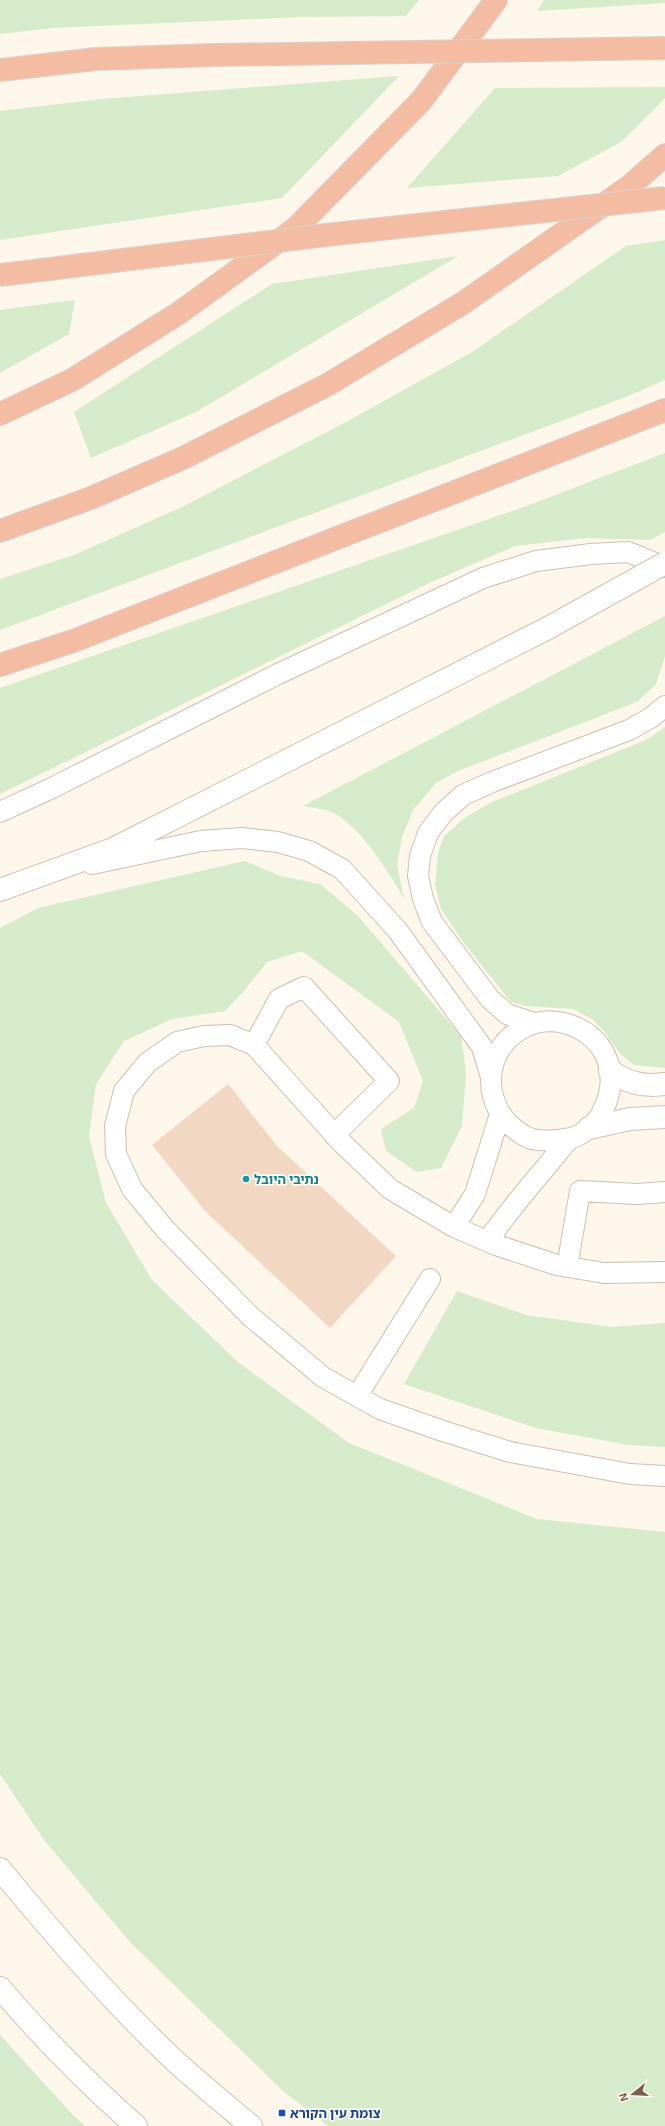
<svg xmlns="http://www.w3.org/2000/svg" width="665" height="2126" viewBox="0 0 665 2126" font-family="'Exo 2','Noto Sans Hebrew',sans-serif">
<style>
.green{fill:#d5ebc9}
.building{fill:#f2d7c3}
.lines{fill:none;stroke-linecap:round;stroke-linejoin:round}
.lane-casing{stroke:#cfbfb0;stroke-width:22}
.secondary-casing{stroke:#d5c1b0;stroke-width:24}
.highway-casing{stroke:#d9d2cd;stroke-width:24}
.lane{stroke:#fff;stroke-width:20}
.secondary{stroke:#fff;stroke-width:22}
.highway{stroke:#f5bca4;stroke-width:22}
.secondary-bridge-casing{stroke:#d5c1b0;stroke-width:24;stroke-linecap:butt}
.highway-bridge-casing{stroke:#d9d2cd;stroke-width:24;stroke-linecap:butt}
.secondary-bridge{stroke:#fff;stroke-width:22}
.highway-bridge{stroke:#f5bca4;stroke-width:22}
.culture-dot{fill:#0f9aa8;stroke:#fffaf2;stroke-width:1.5}
.transit-dot{fill:#1a4fb4;stroke:#fffaf2;stroke-width:1.5}
.labels{text-anchor:middle;dominant-baseline:central;stroke-width:3.5;stroke-linejoin:round;paint-order:stroke}
.culture-label{font-size:13px;font-weight:bold;fill:#0d838f;stroke:#fffaf2;text-anchor:start}
.transit-label{font-size:13px;font-weight:bold;fill:#164399;stroke:#fffaf2;text-anchor:start}
</style>
<rect width="100%" height="100%" fill="#fcf6eb"/>
<!-- green -->
<path class="green" d="M0,0H419L406,16L301,17L52,28L0,34Z
M544,0H665V3L537,11Z
M399,76L282,198L0,240V111L102,99Z
M665,87V98L621,142L558,176L407,188L495,88Z
M665,240V380L623,398L0,630V579L74,555L182,507L348,421L472,352L626,246Z
M458,256L196,412L91,458L74,412L272,284Z
M75,300L69,334L0,373V310Z
M665,453V532L650,540L585,538L515,546L431,582L0,794V688L524,507Z
M665,616V656L656,684L637,702L458,771L436,783L413,810L402,837L397,865L404,898C387,870 364,832 336,814C328,809 313,808 303,806Z
M665,727V1068L634,1065L620,1054L604,1031L592,1019L573,1009L525,1006L511,1002L464,943L441,909L435,885L438,853L444,836L466,817L490,803L646,740Z
M245,861L280,876L320,884L357,915L461,1036L466,1073L462,1126L441,1168L417,1172L386,1151L381,1129L414,1108L423,1081L399,1022L302,951L267,962L244,991L225,1011L172,1019L124,1041L96,1084L89,1136L106,1203L152,1280L239,1363L349,1443L537,1519L665,1532V2126H328L283,2091L130,1942L44,1840L0,1774V928L38,908Z
M457,1291L526,1315L611,1327L665,1323V1447L629,1445L536,1428L404,1384Z
M0,2035L73,2115L85,2126H0Z"/>
<!-- building -->
<path class="building" d="M228,1084L277,1146L396,1256L330,1328L206,1212L152,1145Z"/>
<g class="lines">
<defs>
<path id="lane" d="M0,812L52,788L278,674L483,578L536,561L591,554L628,552L665,567
M92,864L201,841L242,838L278,842L309,851L342,869L398,931L482,1047L490,1074
M533,1023L507,1014L490,999L432,922L423,899L418,876L420,856L428,833L443,813L463,795L492,782L629,730L652,717L665,706
M254,1045L279,999L304,987L389,1081L334,1135
M454,1227L475,1194L500,1114
M496,1245L493,1233C510,1210 528,1188 546,1167C554,1158 561,1147 570,1139C573,1137 577,1136 581,1134C589,1129 600,1119 603,1110C609,1098 612,1085 610,1072C606,1033 559,1010 525,1027C488,1045 480,1092 507,1122C514,1129 523,1136 532,1139C545,1142 557,1140 571,1138
M567,1267L580,1191L637,1194L665,1192
M665,1272L604,1273L557,1265L496,1245L454,1227L390,1189L341,1142L254,1045L230,1035L204,1036L177,1042L147,1063L124,1091L115,1126L116,1154L132,1189L164,1228L250,1316L323,1377L380,1409L443,1431L510,1452L630,1474L665,1476
M357,1396L430,1279"/>
<path id="secondary" d="M0,890L113,849L548,628
M610,1071C628,1083 644,1087 665,1084
M589,1128L630,1119L665,1117
M0,1869C55,1936 112,2002 175,2061C200,2084 226,2105 251,2126
M0,1988C42,2037 87,2083 136,2126"/>
<path id="highway" d="M0,70L96,59
M0,414L72,380L179,313L295,229L421,101L496,0
M0,531L91,498L183,458L327,385L463,303L630,186L665,155
M0,665L73,641L665,410"/>
</defs>
<!-- lane casing -->
<use href="#lane" class="lane-casing"/>
<!-- secondary casing -->
<use href="#secondary" class="secondary-casing"/>
<!-- highway casing -->
<use href="#highway" class="highway-casing"/>
<!-- lane -->
<use href="#lane" class="lane"/>
<!-- secondary -->
<use href="#secondary" class="secondary"/>
<!-- highway -->
<use href="#highway" class="highway"/>
<defs>
<path id="secondary-bridge" d="M548,628L665,563"/>
<path id="highway-bridge" d="M96,59L214,55L665,48
M0,275L326,235L665,198"/>
</defs>
<!-- secondary-bridge casing -->
<use href="#secondary-bridge" class="secondary-bridge-casing"/>
<!-- highway-bridge casing -->
<use href="#highway-bridge" class="highway-bridge-casing"/>
<!-- secondary-bridge -->
<use href="#secondary-bridge" class="secondary-bridge"/>
<!-- highway-bridge -->
<use href="#highway-bridge" class="highway-bridge"/>
</g>
<!-- markers -->
<circle class="culture-dot" cx="246" cy="1179" r="4"/>
<rect class="transit-dot" x="278" y="2109" width="8" height="8" rx="2"/>
<g class="labels">
<!-- culture labels -->
<g class="culture-label">
<text x="254" y="1179">נתיבי היובל</text>
</g>
<!-- transit labels -->
<g class="transit-label">
<text x="290" y="2113">צומת עין הקורא</text>
</g>
</g>
<!-- north arrow -->
<g transform="translate(633 2094) rotate(252)" stroke="#fffaf2" stroke-width="3" paint-order="stroke">
<path d="M0-3L7 15L0 10L-7 15Z" fill="#785e4e"/>
<text y="-6" font-size="11" font-weight="bold" text-anchor="middle" fill="#785e4e">N</text>
</g>
</svg>
